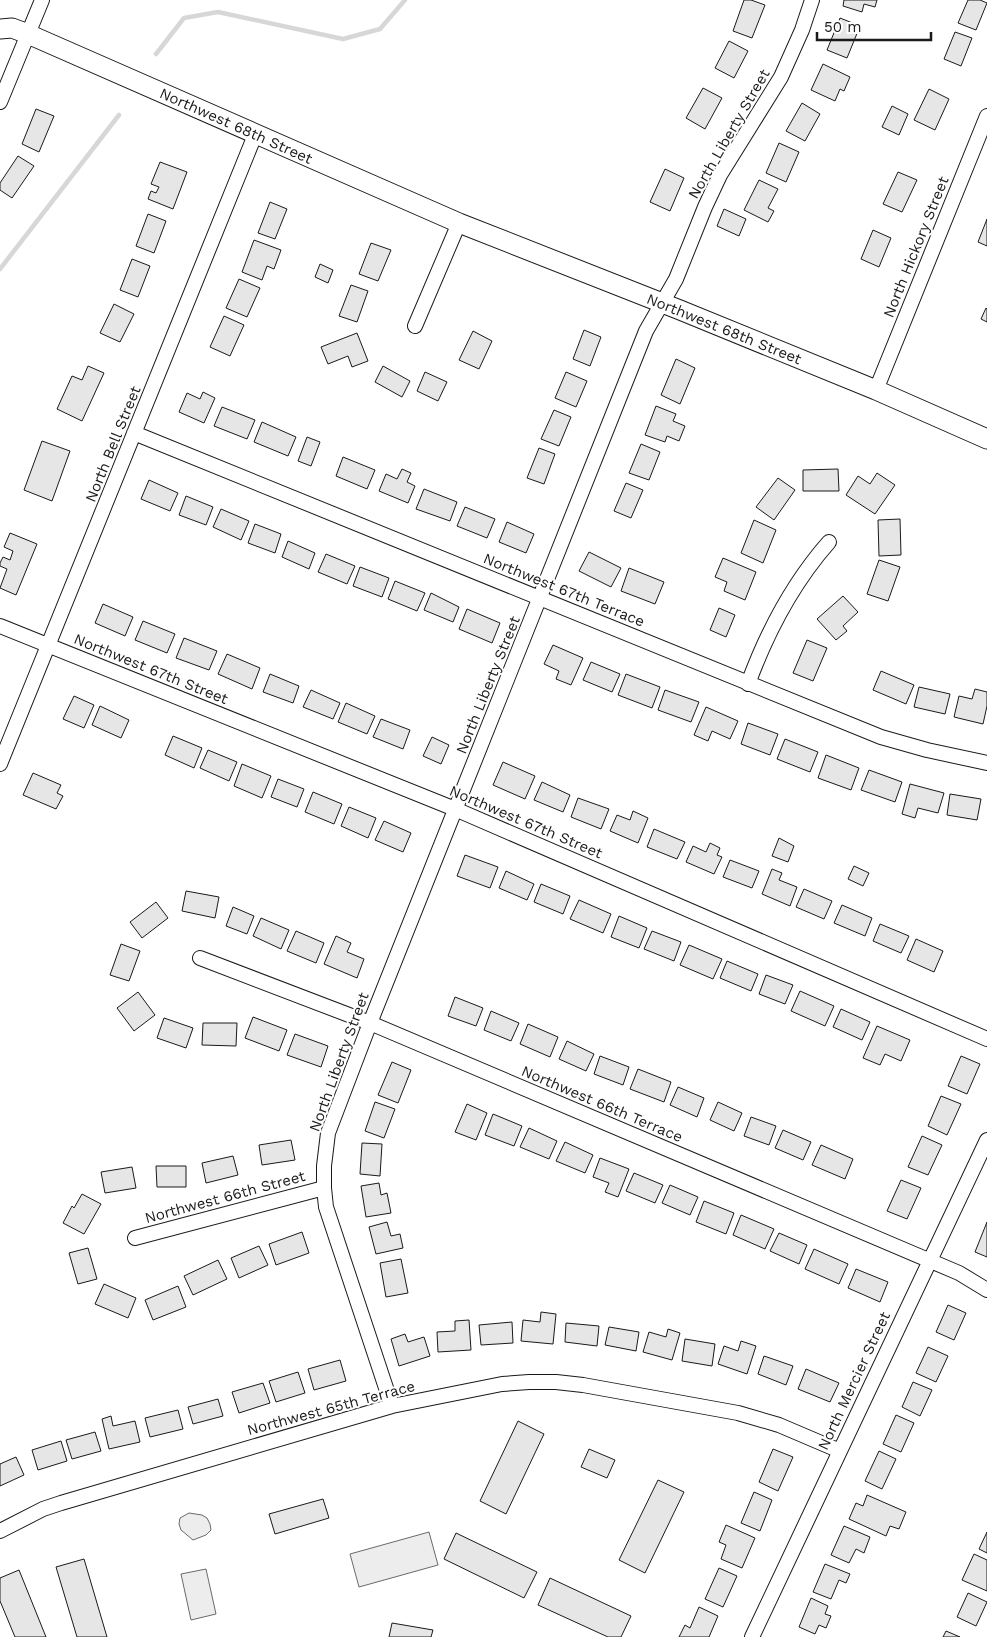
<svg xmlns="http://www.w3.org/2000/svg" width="987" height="1637" viewBox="0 0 987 1637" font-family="'Work Sans',sans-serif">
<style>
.built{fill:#ededed;stroke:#6a6a6a}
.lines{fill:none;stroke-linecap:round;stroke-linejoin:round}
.stream{stroke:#d7d7d7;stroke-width:4.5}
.building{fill:#e6e6e6;stroke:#1a1a1a}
.street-casing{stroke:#1a1a1a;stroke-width:16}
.secondary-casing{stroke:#1a1a1a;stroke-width:21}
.street{stroke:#fff;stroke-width:14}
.secondary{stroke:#fff;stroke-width:19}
.labels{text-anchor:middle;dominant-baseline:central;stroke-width:4;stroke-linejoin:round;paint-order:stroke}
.street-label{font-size:15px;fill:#1a1a1a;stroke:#fff}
</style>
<rect width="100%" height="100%" fill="#fff"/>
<!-- built -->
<path class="built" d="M189,1513L202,1515L207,1518L210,1524L211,1530L206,1535L193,1540L181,1530L179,1524L180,1518Z
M429,1532L438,1565L359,1587L350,1554Z
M206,1569L216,1614L191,1620L181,1574Z"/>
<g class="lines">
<!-- stream -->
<path class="stream" d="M156,54L184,18L218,12L343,39L380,29L405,0
M0,269L119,115"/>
</g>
<!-- building -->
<path class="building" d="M744,0H751L765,5L752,38L733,31Z
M844,0H877L875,7L864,4L862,12L843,6Z
M968,0H980L987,3L976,30L958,23Z
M840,18L860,26L847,58L827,50Z
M955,32L972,38L961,66L944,59Z
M729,41L748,51L734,78L715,68Z
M823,64L850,77L844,91L840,89L835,101L811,90Z
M703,88L722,98L705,129L686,118Z
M929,89L949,99L935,130L914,120Z
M802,103L820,114L805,141L786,131Z
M892,106L908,114L899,135L882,127Z
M36,109L54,116L39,152L22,144Z
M779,143L799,152L786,182L766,173Z
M18,156L34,166L12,198L0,190V183Z
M160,162L187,172L173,209L148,199L151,191L156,193L159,187L151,184Z
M665,169L684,178L670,211L650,202Z
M898,172L917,180L902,212L883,204Z
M759,180L778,189L768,208L774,211L768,222L744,210Z
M270,202L287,209L275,239L258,233Z
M724,209L746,219L739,236L717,226Z
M148,214L166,221L154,253L136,246Z
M987,219V246L978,242Z
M873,230L891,238L879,267L861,259Z
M254,240L281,250L274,269L267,266L262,280L242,272Z
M371,243L391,250L378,281L359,274Z
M132,259L150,266L138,297L120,290Z
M320,264L333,270L328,283L315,277Z
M239,279L260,288L247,317L226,308Z
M351,285L368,291L357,322L339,316Z
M114,304L134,314L120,342L100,333Z
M986,308L987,309V322L981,319Z
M224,316L244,325L230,356L210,347Z
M584,330L601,337L590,366L573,359Z
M473,331L492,341L479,369L459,360Z
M357,333L368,361L352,367L348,356L328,364L321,347Z
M676,359L695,368L680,404L661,395Z
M88,366L104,373L82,421L57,409L72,376L82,380Z
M383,366L410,381L402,397L375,382Z
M425,372L447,382L438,401L417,391Z
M566,372L587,381L576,407L555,398Z
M203,392L215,398L204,423L179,412L187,393L200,399Z
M656,406L676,414L673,421L685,426L679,441L667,436L665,442L645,435Z
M222,407L255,420L247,439L214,426Z
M554,410L571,417L559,446L541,439Z
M262,422L296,437L288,456L254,442Z
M307,437L320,442L311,466L298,461Z
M42,441L70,451L52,501L24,490Z
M641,444L660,452L649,480L629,473Z
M539,448L555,454L544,484L527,478Z
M343,457L375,470L367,489L336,476Z
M402,469L411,473L407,482L415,486L408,503L379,491L386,474L397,479Z
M838,469L839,491H803V470Z
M877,473L895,485L875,514L846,495L858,476L870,484Z
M778,478L795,490L774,520L756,507Z
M149,480L178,493L170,511L141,499Z
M626,483L643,490L631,518L614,511Z
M424,489L457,502L450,521L416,509Z
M186,496L213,507L206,525L179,515Z
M465,507L495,519L487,538L457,526Z
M221,509L249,521L241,540L213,527Z
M900,519L901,555L879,556L878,520Z
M754,520L776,530L763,563L741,553Z
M507,522L534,534L526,553L499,542Z
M255,524L281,534L275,553L248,543Z
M10,533L37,544L16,595L0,588L7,569L0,566V563L3,557L10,560L13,551L4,547Z
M288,541L315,553L309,569L282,557Z
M589,552L621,568L611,587L579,571Z
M326,554L355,566L347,584L318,572Z
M723,558L756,572L745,600L724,591L727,582L715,577Z
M879,560L900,567L888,601L867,594Z
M360,567L389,578L382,597L353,586Z
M629,568L664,582L655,604L621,591Z
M395,581L425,593L417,611L388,599Z
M431,593L459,607L453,622L424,610Z
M843,596L858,612L843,626L847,631L836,640L817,619Z
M103,604L133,617L125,636L95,623Z
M719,608L735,615L726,637L710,630Z
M467,609L500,623L492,643L459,629Z
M143,621L175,634L167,653L135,640Z
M184,638L217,651L209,670L176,658Z
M807,640L827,648L813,681L793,673Z
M553,645L583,658L571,685L556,679L559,671L544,664Z
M227,654L260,668L252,689L218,674Z
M591,662L620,674L612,692L583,680Z
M881,671L914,685L906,704L873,690Z
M270,674L299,686L293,703L263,692Z
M626,674L660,687L652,708L618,695Z
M919,687L950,694L945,714L914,707Z
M975,689L987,692V706L983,724L954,717L959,696L972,699Z
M311,690L340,703L333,719L303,707Z
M665,690L699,702L691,722L658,710Z
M74,696L94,705L84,728L63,719Z
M346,703L375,716L367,734L338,722Z
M100,706L129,720L121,738L92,725Z
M706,707L738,721L730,739L712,731L708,741L694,735Z
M381,719L410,730L403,749L373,737Z
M748,723L778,734L770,755L741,744Z
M173,736L202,748L194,768L165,755Z
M432,737L449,745L441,764L423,756Z
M785,739L818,752L810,772L777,759Z
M208,750L237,762L229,781L200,768Z
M826,755L859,768L851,790L818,778Z
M503,762L535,776L525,799L493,785Z
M242,764L271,776L262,798L234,786Z
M869,770L902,782L895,802L861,790Z
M33,773L61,785L57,793L63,796L56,809L23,795Z
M278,779L304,789L297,807L271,797Z
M542,782L570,795L563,812L534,800Z
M910,784L944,793L938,813L918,808L915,818L902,814Z
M313,792L342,804L334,824L305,812Z
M950,794L981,799L977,820L947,815Z
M578,798L609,809L601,829L571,817Z
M349,807L376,818L368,838L341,826Z
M633,811L648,818L638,843L610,831L617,815L630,820Z
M384,821L411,833L403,852L375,840Z
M654,829L685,842L677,859L647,847Z
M779,838L794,846L788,862L772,856Z
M710,843L720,848L717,855L722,857L714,874L686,862L693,846L706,852Z
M465,855L498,867L490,888L457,876Z
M730,860L759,871L752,888L723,877Z
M854,866L869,873L863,886L848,879Z
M772,869L782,873L779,880L797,887L790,906L762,894Z
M506,871L534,884L527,900L499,888Z
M541,884L570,896L563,914L534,902Z
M804,889L832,901L824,919L796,907Z
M186,891L219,897L215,918L182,911Z
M579,900L611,914L603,933L570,919Z
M156,902L168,918L142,938L130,922Z
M842,905L872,918L865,936L834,923Z
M233,907L254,916L247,934L226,926Z
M619,916L647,928L639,948L611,937Z
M261,918L289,930L281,949L253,936Z
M880,924L909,936L901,953L873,941Z
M296,931L324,943L316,963L287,951Z
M652,931L681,942L674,961L644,949Z
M336,936L351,943L347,952L364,959L357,978L324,964Z
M916,939L943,951L934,972L907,960Z
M121,944L140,951L129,981L110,975Z
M689,945L722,959L713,979L680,965Z
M727,961L758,974L751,991L720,978Z
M766,975L793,985L785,1004L759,994Z
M800,991L834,1006L825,1026L791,1011Z
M138,992L155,1015L134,1031L117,1008Z
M455,997L483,1008L476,1026L448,1016Z
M841,1009L870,1022L862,1040L833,1027Z
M491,1011L519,1023L511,1041L484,1030Z
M253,1017L287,1030L279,1051L245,1038Z
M164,1018L193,1028L186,1048L157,1038Z
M203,1023H237L236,1046L202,1045Z
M528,1024L558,1037L550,1057L520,1044Z
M877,1026L910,1040L901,1061L885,1054L880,1065L863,1058Z
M295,1034L328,1046L321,1067L287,1055Z
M567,1041L594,1054L586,1071L559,1059Z
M600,1056L629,1067L623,1085L594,1074Z
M961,1056L980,1064L967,1094L948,1086Z
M392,1062L411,1070L398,1103L378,1095Z
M638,1069L671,1082L664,1102L630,1089Z
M678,1087L704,1098L697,1117L670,1105Z
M941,1096L961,1104L947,1135L928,1126Z
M375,1102L395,1109L384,1138L365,1131Z
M718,1102L742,1113L734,1131L710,1120Z
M467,1104L487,1113L476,1140L455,1132Z
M493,1114L522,1126L514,1146L485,1135Z
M751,1117L776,1126L769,1145L744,1136Z
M529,1128L557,1141L549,1159L520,1147Z
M783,1130L811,1142L803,1160L775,1148Z
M922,1136L942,1145L928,1175L908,1167Z
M291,1140L295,1160L262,1165L259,1145Z
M565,1142L593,1155L585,1173L556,1161Z
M362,1143L382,1144L380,1176L360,1174Z
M821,1145L853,1159L845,1179L812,1165Z
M233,1156L238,1175L206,1183L202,1163Z
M600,1158L629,1169L618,1197L605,1192L609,1183L593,1177Z
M156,1166H186V1187H157Z
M132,1167L136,1188L105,1193L101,1172Z
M634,1173L663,1185L655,1203L626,1191Z
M901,1180L921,1188L907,1219L887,1211Z
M379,1183L381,1195L387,1193L391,1213L366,1217L361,1186Z
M670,1185L698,1197L690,1215L662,1203Z
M82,1194L101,1204L84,1234L63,1223L72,1206L74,1208Z
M704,1201L734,1213L726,1234L696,1222Z
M741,1215L774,1229L765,1249L733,1235Z
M387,1222L391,1236L400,1234L403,1248L376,1254L369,1227Z
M987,1222V1257L975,1252Z
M302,1232L309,1253L276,1265L269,1244Z
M779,1233L807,1245L799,1264L770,1251Z
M259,1246L268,1265L239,1278L231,1258Z
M88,1248L97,1279L78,1284L69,1253Z
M814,1249L848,1264L839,1284L805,1269Z
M401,1259L408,1293L386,1297L380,1263Z
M218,1260L227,1279L193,1295L184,1276Z
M856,1269L888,1282L880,1302L848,1288Z
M104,1284L136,1298L128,1318L95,1304Z
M178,1286L186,1307L153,1320L145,1300Z
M948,1305L966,1313L954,1340L936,1332Z
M541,1312L556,1314L553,1344L521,1341L523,1320L540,1322Z
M469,1320L471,1350L438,1352L437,1332L455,1331V1321Z
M512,1322L513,1343L481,1345L479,1325Z
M566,1323L599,1326L597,1346L565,1342Z
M609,1327L639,1332L636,1351L605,1345Z
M668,1329L680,1333L672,1360L643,1352L649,1332L666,1337Z
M405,1334L408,1342L424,1337L430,1356L399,1366L391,1339Z
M685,1339L715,1344L712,1366L682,1361Z
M741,1341L756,1346L747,1374L718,1364L724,1346L738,1351Z
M928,1347L948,1356L936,1382L916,1373Z
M764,1356L793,1366L786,1385L758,1374Z
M340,1360L346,1381L314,1390L308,1369Z
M806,1369L839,1383L830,1402L798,1389Z
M298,1372L305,1393L276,1402L269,1381Z
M913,1382L932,1390L920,1416L902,1407Z
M263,1383L270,1403L239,1413L232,1392Z
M218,1399L223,1416L193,1424L188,1407Z
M178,1410L183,1429L150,1437L145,1418Z
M896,1415L914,1423L901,1452L883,1444Z
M111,1416L113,1426L135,1421L140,1442L109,1449L102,1419Z
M518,1421L544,1434L506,1514L480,1501Z
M95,1432L101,1451L72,1459L66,1440Z
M61,1441L67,1461L38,1470L32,1450Z
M589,1449L615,1460L607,1478L581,1467Z
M773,1449L793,1457L778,1491L759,1482Z
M879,1451L896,1459L882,1489L865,1481Z
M16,1457L24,1475L0,1486V1464Z
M658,1480L684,1492L645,1573L619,1560Z
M754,1492L772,1500L760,1531L741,1523Z
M867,1495L906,1512L899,1529L890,1526L886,1536L849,1519L856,1503L863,1506Z
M323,1499L329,1518L275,1534L269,1514Z
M726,1525L755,1538L742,1568L721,1559L726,1545L719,1542Z
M844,1526L870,1537L864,1553L856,1549L849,1563L831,1555Z
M987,1532V1553L979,1549Z
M456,1533L537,1572L524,1598L444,1559Z
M974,1554L987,1560V1591L962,1580Z
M84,1559L107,1637H77L56,1567Z
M825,1564L850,1574L846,1583L839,1580L831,1599L813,1592Z
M719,1568L737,1576L723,1607L705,1599Z
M19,1570L46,1637H15L0,1601V1578Z
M550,1578L631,1616L621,1637H608L538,1605Z
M968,1593L987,1602L976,1626L957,1617Z
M811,1598L828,1606L825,1614L831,1616L826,1628L819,1625L815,1634L799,1627Z
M699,1607L718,1616L709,1637H679L685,1625L690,1628Z
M392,1623L433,1630L431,1637H389Z
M946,1631L960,1637H943Z"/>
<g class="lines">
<defs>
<path id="street" d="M0,102L42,0
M415,326L459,223
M876,390L987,116
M134,433L881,737L927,750L987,763
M0,626L455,809L987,1039
M748,684C767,632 792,584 829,542
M0,764L255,135
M200,958L370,1023L959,1273L987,1290
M135,1238L324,1188
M392,1406L326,1207L324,1188V1166L328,1133L370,1023L646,331L676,279L705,207L720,175L781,77L802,30L812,0
M0,1531L43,1509L61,1503L392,1406L502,1384L529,1382H556L583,1385L738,1413L779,1425L840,1451
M752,1637L987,1140"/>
<path id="secondary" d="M0,29L12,28L28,34L459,223L680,310L876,390L987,439"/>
</defs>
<!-- street casing -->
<use href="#street" class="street-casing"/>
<!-- secondary casing -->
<use href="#secondary" class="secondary-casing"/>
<!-- street -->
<use href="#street" class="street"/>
<!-- secondary -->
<use href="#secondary" class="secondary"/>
</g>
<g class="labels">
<!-- street labels -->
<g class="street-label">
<text transform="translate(236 126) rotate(24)">Northwest 68th Street</text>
<text transform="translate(729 134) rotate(-60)">North Liberty Street</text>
<text transform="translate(916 247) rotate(-68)">North Hickory Street</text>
<text transform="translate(724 329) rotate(22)">Northwest 68th Street</text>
<text transform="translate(113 444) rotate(-68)">North Bell Street</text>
<text transform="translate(564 590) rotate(22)">Northwest 67th Terrace</text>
<text transform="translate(151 669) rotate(22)">Northwest 67th Street</text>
<text transform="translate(488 685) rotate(-68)">North Liberty Street</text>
<text transform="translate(526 822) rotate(23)">Northwest 67th Street</text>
<text transform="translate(339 1062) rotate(-70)">North Liberty Street</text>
<text transform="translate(602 1104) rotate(23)">Northwest 66th Terrace</text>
<text transform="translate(225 1197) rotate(-15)">Northwest 66th Street</text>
<text transform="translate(854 1381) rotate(-65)">North Mercier Street</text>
<text transform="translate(331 1408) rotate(-15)">Northwest 65th Terrace</text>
</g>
</g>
<!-- scale -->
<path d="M817 32v8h114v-8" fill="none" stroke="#1a1a1a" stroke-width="2.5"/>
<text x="824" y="32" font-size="15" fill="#1a1a1a" stroke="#ffffff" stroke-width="4" paint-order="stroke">50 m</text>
</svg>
